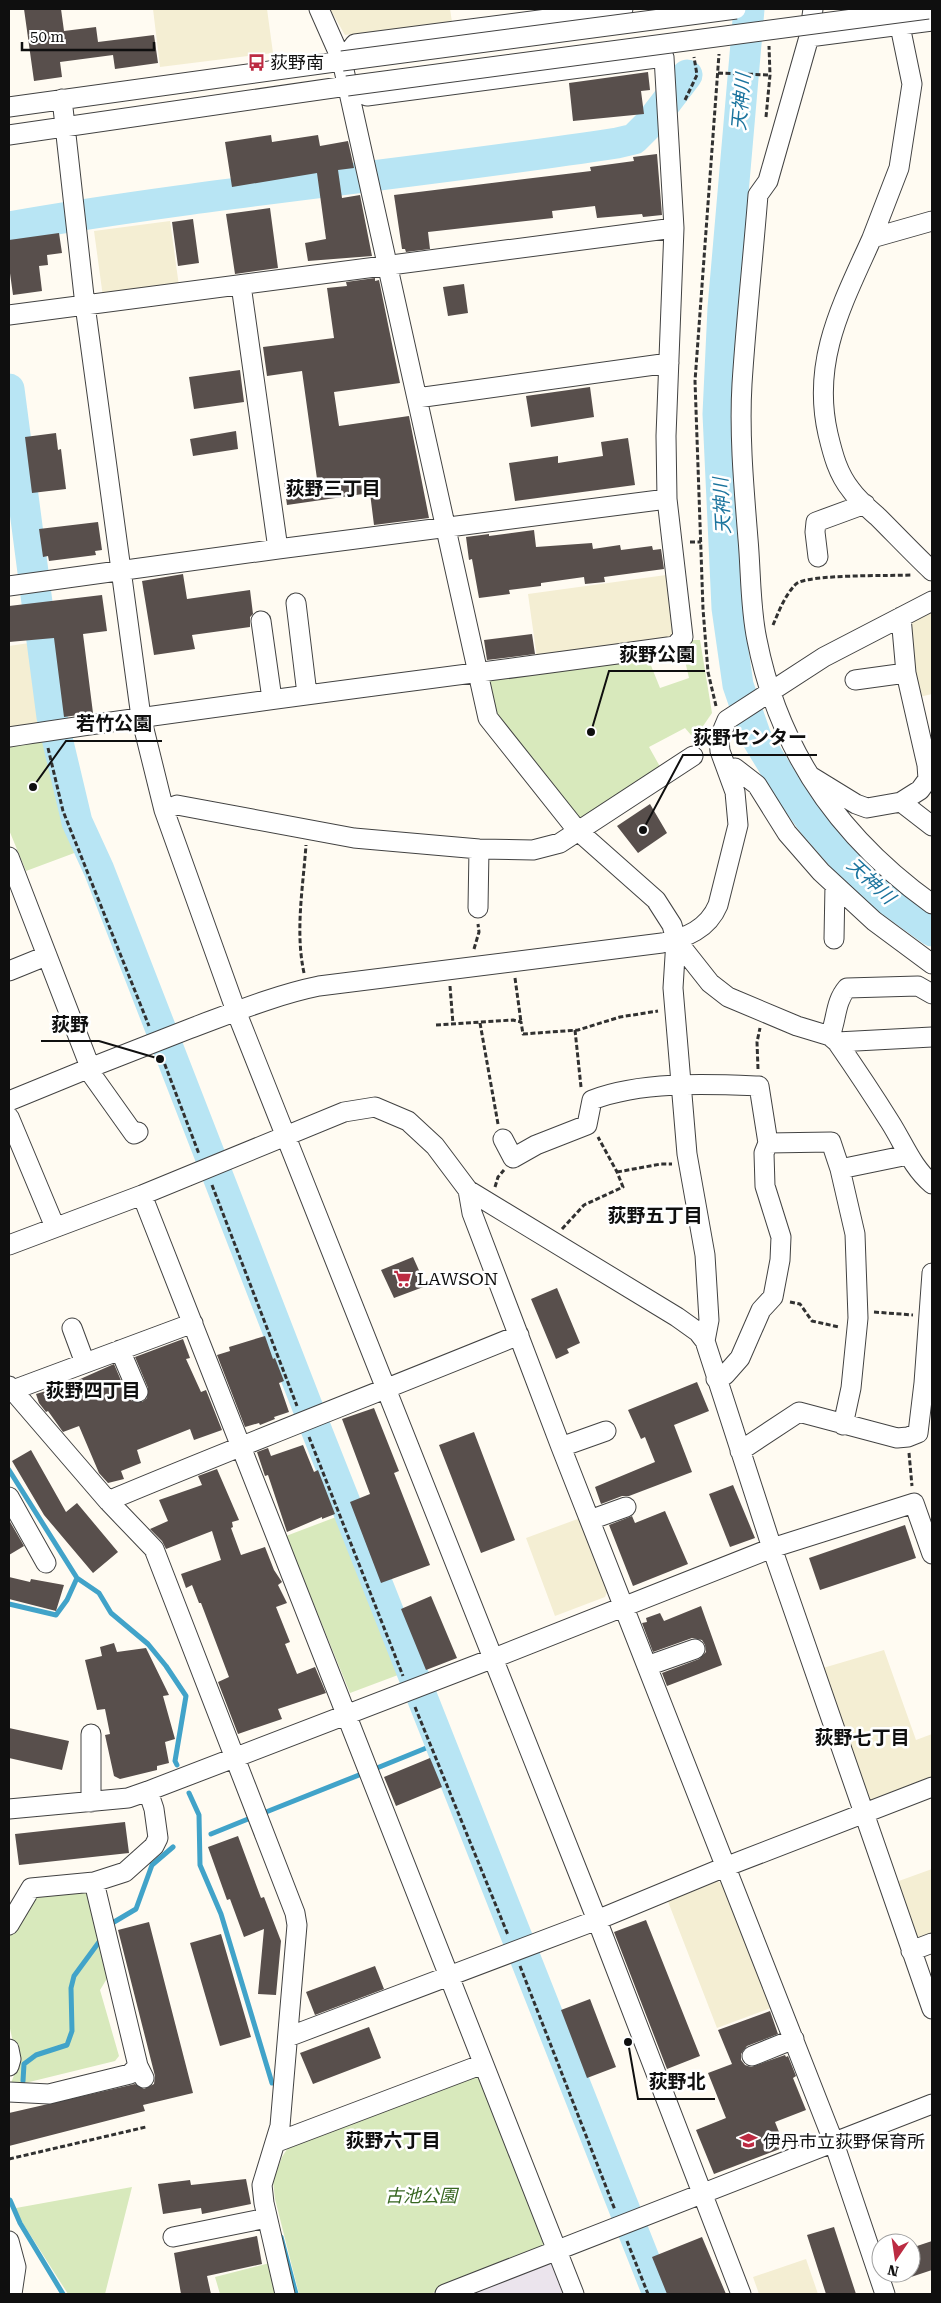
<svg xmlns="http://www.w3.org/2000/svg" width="941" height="2303" viewBox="0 0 941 2303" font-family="'Roboto Serif','Noto Sans JP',serif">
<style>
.industrial{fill:#ebe4ed}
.farmland{fill:#f4eed3}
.green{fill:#d8e9bc}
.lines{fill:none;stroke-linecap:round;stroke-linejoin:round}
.stream{stroke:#41a3c9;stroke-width:5}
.river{stroke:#b8e5f4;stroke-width:31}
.building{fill:#584f4c}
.minor-casing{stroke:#424242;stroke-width:21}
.path{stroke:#313131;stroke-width:3;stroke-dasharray:5 2.5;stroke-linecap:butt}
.minor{stroke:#fff;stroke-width:19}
.minor-bridge-casing{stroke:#424242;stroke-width:21;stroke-linecap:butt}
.minor-bridge{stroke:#fff;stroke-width:19}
.labels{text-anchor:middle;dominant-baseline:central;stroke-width:5;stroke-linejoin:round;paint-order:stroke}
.poi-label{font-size:18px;fill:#0f0f0f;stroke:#fff;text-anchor:start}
.park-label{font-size:18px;font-style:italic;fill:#376621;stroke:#fff}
.water-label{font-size:19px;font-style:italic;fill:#1b749e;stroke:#fff}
.neighbourhood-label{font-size:19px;font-weight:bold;fill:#0f0f0f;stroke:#fff}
.leader{fill:none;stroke:#0f0f0f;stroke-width:2}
.callout-dot{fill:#0f0f0f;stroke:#fff;stroke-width:2}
.callout-label{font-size:19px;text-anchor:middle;font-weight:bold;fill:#0f0f0f;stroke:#fff;stroke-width:5;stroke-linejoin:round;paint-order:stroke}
</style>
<rect width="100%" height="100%" fill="#fffbf2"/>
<!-- industrial -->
<path class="industrial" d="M546,2261L555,2264L566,2294H460Z"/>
<!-- farmland -->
<path class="farmland" d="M153,9H267L273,53L160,67Z
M330,9H450L452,22L345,35Z
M170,221L179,286L103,297L94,231Z
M666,575L674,634L670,640L537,658L528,594Z
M932,612V694L915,698L908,629L913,622Z
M29,643L40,726L9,730V646Z
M583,1517L609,1587L605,1597L555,1616L526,1538Z
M884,1650L916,1740L932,1734V1780L876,1803L867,1800L823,1668Z
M932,1869V1939L918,1941L896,1882Z
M717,1881L723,1884L771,2008L717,2028L667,1899Z
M806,2259L818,2294H759L753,2277Z"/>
<!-- green -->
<path class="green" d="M691,640H700L712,713L701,729L691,735L685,728L649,747L663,772L586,820L579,819L493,717L487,687L491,679L648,658L660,688L689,678L683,652Z
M43,739L77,852L26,871L9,830V744Z
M336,1517L398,1675L350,1693L286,1536Z
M87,1879L111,1972L100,1990L119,2056L115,2061L17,2085L11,2083L18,2065L9,2024V1935L36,1884Z
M479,2071L546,2247L542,2251L430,2294H299L275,2199L273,2181L282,2157L291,2143Z
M132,2187L105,2294H68L15,2211L16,2208Z
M270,2263L278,2294H220L215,2277Z"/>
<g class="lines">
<!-- stream -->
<path class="stream" d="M9,1470L77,1578L67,1600L56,1615L9,1604
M77,1578L99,1593L111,1613L148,1644L166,1666L186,1696L175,1761L177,1765
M372,1770L441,1742
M189,1793L199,1815L200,1865L221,1914L272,2083
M261,1814L364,1773
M211,1834L253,1817
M114,1922L136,1909L152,1865L173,1847
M23,2081L24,2064L36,2055L67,2045L72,2031L71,1988L74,1976L99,1942
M10,2200L20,2223L63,2294
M281,2237L296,2294"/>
<!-- river -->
<path class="river" d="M749,9L723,308L718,414L727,608L738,685L756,737L786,786L812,822L846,861L882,895L932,931
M9,227C210,192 415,174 617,143L634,139L651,122L687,75
M9,389L52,717L77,822L99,870L318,1434L658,2294"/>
</g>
<!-- building -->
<path class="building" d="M24,9H61L64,31L96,27L98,42L154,35L158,63L115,69L113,55L60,62L62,77L34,81Z
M648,72L650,90L641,91L644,114L573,121L569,83Z
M271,135L272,142L318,135L320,146L348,141L354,168L338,170L342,198L360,195L372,256L308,261L305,243L326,239L317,173L232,187L225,142Z
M657,154L662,215L643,217L642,214L597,218L595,206L552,211L553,218L428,232L430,249L406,252L405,249H402L394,195L591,171L590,167L634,161L633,157Z
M270,208L278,268L235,274L226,214Z
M193,219L199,263L178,266L172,222Z
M59,233L62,253L47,255L48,265L39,266L42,291L13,295L9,266V240Z
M375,278V281L379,280L400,383L334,392L339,426L409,416L429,518L374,525L370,493L287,505L284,483L317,479L302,371L267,376L263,347L334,338L327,288L347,286L346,282Z
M464,284L468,313L448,316L443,287Z
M240,370L244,402L194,409L189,377Z
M590,387L594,417L531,427L526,396Z
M236,431L238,449L193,456L190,439Z
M56,433L58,450L61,449L66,489L32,493L25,437Z
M628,438L635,485L515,501L509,463L558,456V463L603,456L601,442Z
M98,522L102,550L95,551L96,555L49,561L48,556L43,557L39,529Z
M534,530L536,547L592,543L593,549L620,545L621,550L652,546L653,550L661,549L664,569L604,577L605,582L585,584L584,577L541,583V586L509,590L510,594L479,598L472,559L469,560L466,537L489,534V536Z
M183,574L187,599L250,590L253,614L250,617V627L192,635L195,649L154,655L142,581Z
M102,595L107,631L83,634L93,713L64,717L54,638L9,642V606Z
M532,634L535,654L487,660L484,640Z
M650,804L667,833L638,853L617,826Z
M413,1257L426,1286L394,1298L381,1270Z
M557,1288L580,1343L567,1349L569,1353L556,1359L531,1299Z
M265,1336L273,1359L275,1358L284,1381L279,1383L289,1412L274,1417L275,1419L260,1425L259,1423L245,1427L217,1355L230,1351L229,1347Z
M183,1339L190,1358L186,1359L201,1392L206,1390L222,1430L194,1440L190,1429L137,1450L141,1463L121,1471L124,1479L108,1483L99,1473L79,1426L63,1432L48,1411L46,1412L39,1403L36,1394L69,1384L114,1364L128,1397L132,1401L142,1402L147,1398L148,1388L135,1357Z
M697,1382L709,1411L674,1425L692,1472L629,1496H622L601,1504L595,1487L655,1462L645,1437L641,1439L628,1410Z
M374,1408L399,1471L394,1473L430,1565L381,1583L350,1502L370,1494L342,1419Z
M474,1432L515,1540L481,1553L439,1445Z
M303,1445L314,1472L318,1470L335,1514L322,1519V1517L287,1532L268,1475L265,1476L257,1452L268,1448L271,1456Z
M31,1450L66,1512L77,1503L118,1552L93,1573L44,1515L12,1461Z
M217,1469L239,1520L232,1522L233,1527L231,1528L241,1555L265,1547L274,1570L282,1582L278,1585L287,1603L276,1607L290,1642L285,1644L297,1674L315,1667L326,1693L278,1709L282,1719L238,1734L218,1682L229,1677L201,1603H199L192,1585L186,1588L181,1574L221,1560L212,1531L166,1549L162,1541L150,1529L168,1521L159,1500L202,1485L198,1476Z
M733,1485L755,1538L730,1547L709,1494Z
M665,1511L688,1564L633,1586L609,1525L632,1516L635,1523Z
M9,1520L24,1546L9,1555Z
M905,1525L916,1558L820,1590L809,1558Z
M9,1577L30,1582L31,1579L64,1585L56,1611L9,1599Z
M431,1596L457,1658L426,1670L401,1609Z
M701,1606L722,1665L667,1686L662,1673L699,1659L706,1652L705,1645L702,1640L692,1638L653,1652L642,1623L647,1622L646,1618L660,1613L664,1621Z
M114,1643L117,1652L146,1648L169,1695L163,1696L175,1739L165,1742L169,1763L157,1766V1770L120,1779L114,1776L105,1735L110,1734L105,1709L97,1710L85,1660L102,1656L100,1647Z
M9,1728L69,1741L62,1770L9,1758Z
M430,1758L442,1787L396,1806L384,1777Z
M125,1822L129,1853L19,1865L15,1834Z
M238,1836L261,1898L264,1897L281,1941L276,1995L258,1994L264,1929L244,1937L230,1899L227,1900L208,1847Z
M646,1920L700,2056L667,2069L614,1932Z
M149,1922L193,2093L143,2105L145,2111L9,2146V2113L135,2084L144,2089L154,2084L155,2076L118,1930Z
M221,1934L251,2037L220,2046L190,1943Z
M375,1966L384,1989L315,2015L306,1992Z
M590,1999L616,2067L587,2078L561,2010Z
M770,2011L778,2034L747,2046L741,2054V2060L745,2065L751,2067L785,2055L786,2057L788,2056L796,2076L793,2078L806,2110L775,2122L785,2147L714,2174L696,2130L726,2118L708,2073L732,2064L718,2030Z
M369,2027L381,2058L313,2084L300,2053Z
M246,2179L251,2204L202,2214L201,2208L163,2214L158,2184L190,2180L191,2185Z
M834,2227L856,2294H826L807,2235Z
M257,2236L262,2264L207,2276L211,2294H181L174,2253Z
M702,2237L726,2294H667L652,2257Z
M932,2241V2270L911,2277V2248Z"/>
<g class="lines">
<defs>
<path id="minor" d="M319,9L342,61L488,718L577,830L656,900L672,925L676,940L673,988L687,1154L705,1255L709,1320L705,1341
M813,9L809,37L932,21
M809,37L768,181L758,195C753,258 746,321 742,384C739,434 744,489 748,539C751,572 750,607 757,640C779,752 840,838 932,904
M62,99L85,305L141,717L164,810L236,1011L597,1920L741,2294
M9,107L342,61L355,44L623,9
M9,135L347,86L367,96L664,57L674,228L666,436L667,499L683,637L675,646C453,677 230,703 9,737
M932,221L872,238C843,303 811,360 828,434C833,455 838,474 851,490C858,500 869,509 878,517C896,535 914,554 932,571
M872,238L899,168L912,84L900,26
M9,315L674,228
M417,398L669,363
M278,549L667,499
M818,557L815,532L816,522L865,504
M9,586L278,549L241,285
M296,603L307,694
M261,621L272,699
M855,680L906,673
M727,770L735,768L757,785L787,833L821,872L874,921L932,964
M812,777L856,804L867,808L901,802L920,790L928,779L927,765L906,673L901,617
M901,802L932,826
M164,810L177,805L354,838L479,849L533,850L560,843L693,756
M9,857L90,1067
M478,908L479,849
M834,939L835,885
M676,940L710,983L728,997L797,1026L830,1036L837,1042C855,1068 873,1095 890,1122C904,1144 912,1167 932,1184
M9,971L46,956
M830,1036C837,1018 835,1002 847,988L918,986L932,994
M837,1042L932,1037
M87,1068L134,1134L138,1132
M9,1101C69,1076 129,1052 189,1029C232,1013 275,995 319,986L662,943C686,938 708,929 718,905L738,825L735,792L720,751L719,739L727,720L824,657L932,601
M9,1117L55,1227
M503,1139L513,1158L536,1145L587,1125L592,1100C641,1081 707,1084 759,1086L768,1143L764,1153L765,1186L781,1237L780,1260L773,1297L761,1310L740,1358L725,1375L716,1379
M768,1143L831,1142L840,1169
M468,1190L472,1213L561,1447L834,2143L885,2294
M142,1195L574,2294
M9,1245L142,1195L344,1112L375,1107L408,1121L435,1146L468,1190L677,1317L698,1332L705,1341L772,1548L932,2009
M72,1328L85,1363
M120,1350L138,1392
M9,1386L108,1501L154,1549L295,1913L297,1925L280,2126L262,2185L264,2203L285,2294
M13,1390L193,1323
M843,1425L851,1388L858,1318L855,1234L840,1169L908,1155
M561,1447L606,1431
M740,1451L799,1412L897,1438L908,1437L918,1433L924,1383L932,1273
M9,1497L46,1563
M108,1501C244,1444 382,1391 519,1335
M590,1520L626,1507
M647,1666L695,1649
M91,1734V1802
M9,1809L128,1798L148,1791L494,1658L772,1548L914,1503L932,1554
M94,1882L138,2066L144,2078
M9,1925L31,1888L94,1882L125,1872L154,1846L158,1838L154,1809L148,1791
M911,1951L932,1943
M288,2037L597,1920L725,1867L932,1787
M9,2049L11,2059L9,2066
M752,2056L794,2039
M9,2092L49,2094L130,2074L138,2066
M277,2142L483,2064
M173,2237L267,2218
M9,2241L16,2267L12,2294
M445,2294L932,2104"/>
</defs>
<!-- minor casing -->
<use href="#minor" class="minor-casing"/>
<!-- path -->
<path class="path" d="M718,73L770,75
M685,100L697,75L694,57
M766,117L770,75L769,46
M690,542H701
M773,625C779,611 785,595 796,584C807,574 892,576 912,575
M716,706L708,672L703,609L695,381L719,54
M48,748L63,811L149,1026
M474,949L479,932L478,924
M304,973C295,931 303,888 306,845
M515,978L521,1022
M450,986L453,1024
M480,1023L498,1124
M436,1025L513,1020L521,1022L523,1034L578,1030L620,1017L658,1011
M575,1030L581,1087
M162,1057L199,1154
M758,1069L757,1042L760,1028
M617,1172L661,1164H672
M212,1185L297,1406
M495,1187L498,1177L504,1170
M562,1229L584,1205L623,1187L617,1172L598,1137
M790,1302L800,1304L812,1321L839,1327
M874,1312L913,1315
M309,1437L403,1676
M909,1453L912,1486
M415,1707L508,1935
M520,1966L615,2210
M9,2159L146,2127
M627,2241L648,2294"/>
<!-- minor -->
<use href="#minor" class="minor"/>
<defs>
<path id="minor-bridge" d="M342,61L736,9
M347,86L928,9"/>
</defs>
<!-- minor-bridge casing -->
<use href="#minor-bridge" class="minor-bridge-casing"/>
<!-- minor-bridge -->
<use href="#minor-bridge" class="minor-bridge"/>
</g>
<!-- icons -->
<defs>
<symbol id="bus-bare" viewBox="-9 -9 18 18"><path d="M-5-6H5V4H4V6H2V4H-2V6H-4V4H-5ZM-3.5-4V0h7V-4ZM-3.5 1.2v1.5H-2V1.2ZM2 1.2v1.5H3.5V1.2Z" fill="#bc2b42" stroke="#fff" stroke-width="2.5" paint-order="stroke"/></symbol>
<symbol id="supermarket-bare" viewBox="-9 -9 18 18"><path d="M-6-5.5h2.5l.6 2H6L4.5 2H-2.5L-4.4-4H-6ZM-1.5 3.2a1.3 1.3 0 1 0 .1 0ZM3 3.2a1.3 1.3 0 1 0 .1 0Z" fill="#bc2b42" stroke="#fff" stroke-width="2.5" paint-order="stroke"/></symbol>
<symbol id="school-bare" viewBox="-9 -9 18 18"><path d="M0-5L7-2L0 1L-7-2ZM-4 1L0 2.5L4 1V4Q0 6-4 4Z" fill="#bc2b42" stroke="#fff" stroke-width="2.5" paint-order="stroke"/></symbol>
</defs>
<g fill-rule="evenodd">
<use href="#bus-bare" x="244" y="50" width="25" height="25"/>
<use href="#supermarket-bare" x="390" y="1266" width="25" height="25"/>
<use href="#school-bare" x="736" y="2128" width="25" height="25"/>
</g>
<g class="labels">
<!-- poi labels -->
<g class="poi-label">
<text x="270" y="62">荻野南</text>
<text x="417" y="1278">LAWSON</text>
<text x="763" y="2141">伊丹市立荻野保育所</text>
</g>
<!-- park labels -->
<g class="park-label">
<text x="421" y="2195">古池公園</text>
</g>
<!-- water labels -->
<g class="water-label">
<text transform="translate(741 102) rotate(-85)">天神川</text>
<text transform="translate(722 506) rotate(-93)">天神川</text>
<text transform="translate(871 881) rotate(43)">天神川</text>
</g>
<!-- neighbourhood labels -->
<g class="neighbourhood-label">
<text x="333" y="488">荻野三丁目</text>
<text x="655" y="1215">荻野五丁目</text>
<text x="93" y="1390">荻野四丁目</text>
<text x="862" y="1737">荻野七丁目</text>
<text x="393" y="2140">荻野六丁目</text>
</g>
</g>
<!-- callouts -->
<path class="leader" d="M591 732L609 671H705M33 787L66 741H162M643 830L683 755H817M160 1059L99 1041H41M628 2042L638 2099H715"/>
<g class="callout-dot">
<circle cx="591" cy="732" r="5"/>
<circle cx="33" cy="787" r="5"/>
<circle cx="643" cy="830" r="5"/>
<circle cx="160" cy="1059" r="5"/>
<circle cx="628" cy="2042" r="5"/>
</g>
<g class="callout-label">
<text x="657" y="661">荻野公園</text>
<text x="114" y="730">若竹公園</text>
<text x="750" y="744">荻野センター</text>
<text x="70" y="1031">荻野</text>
<text x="677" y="2088">荻野北</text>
</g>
<!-- border -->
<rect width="941" height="2303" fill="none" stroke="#0f0f0f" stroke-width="20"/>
<!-- north arrow -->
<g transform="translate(896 2258) rotate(193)"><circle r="24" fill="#ffffff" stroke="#9f9f9f"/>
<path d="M0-4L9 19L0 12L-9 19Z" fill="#bc2b42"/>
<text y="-8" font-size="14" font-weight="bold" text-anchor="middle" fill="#0f0f0f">N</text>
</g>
<!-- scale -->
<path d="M22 42v8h132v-8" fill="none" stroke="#0f0f0f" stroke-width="2.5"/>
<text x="30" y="42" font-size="15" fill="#0f0f0f" stroke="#ffffff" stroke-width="4" paint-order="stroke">50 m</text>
</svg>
